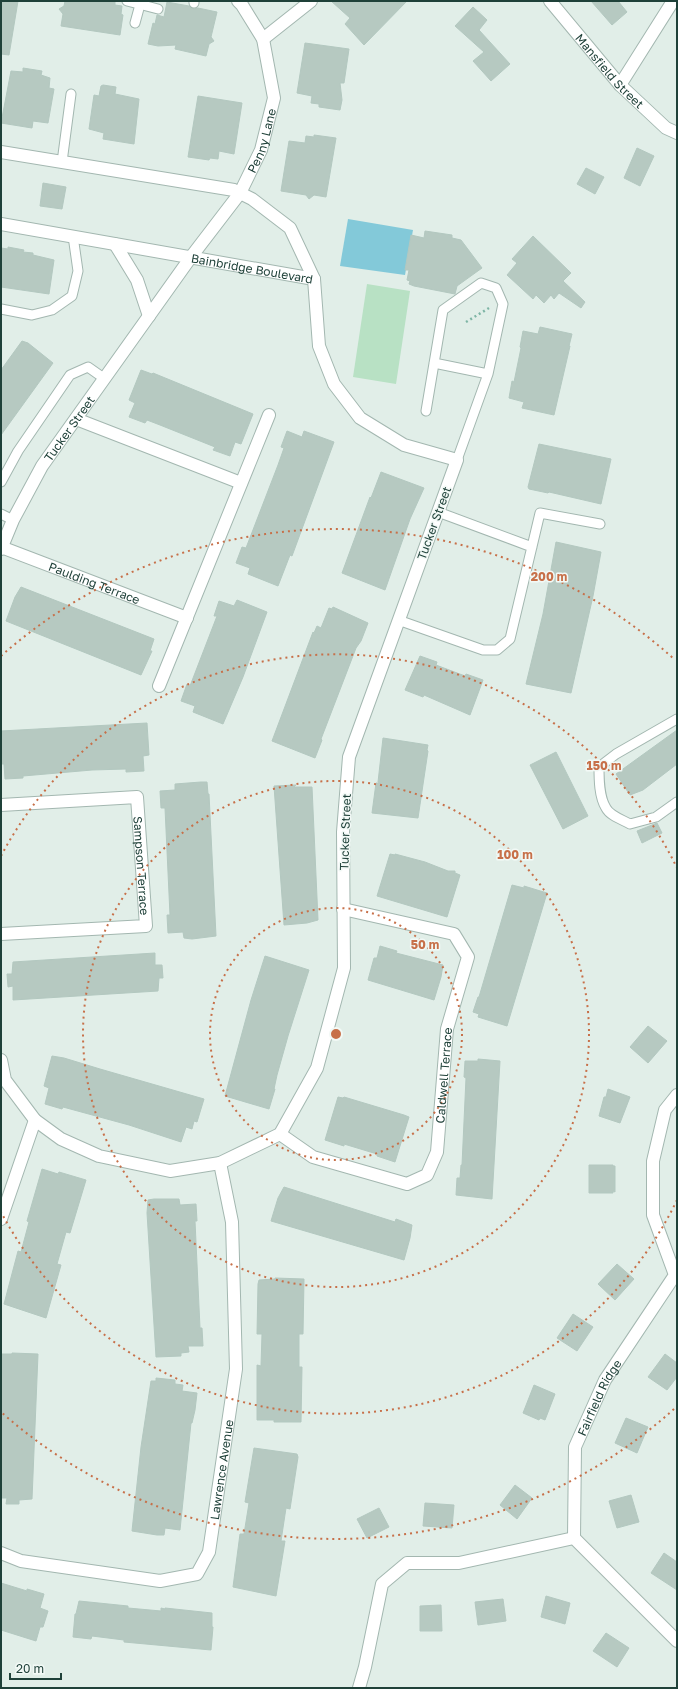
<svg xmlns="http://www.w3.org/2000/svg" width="678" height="1689" viewBox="0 0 678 1689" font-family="'Golos Text',sans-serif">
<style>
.green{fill:#b8e1c4}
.water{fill:#83c9d9}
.building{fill:#b6c9c1;stroke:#b3c8c0}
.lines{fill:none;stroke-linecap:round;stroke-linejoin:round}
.service-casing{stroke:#a3b7b0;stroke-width:11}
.minor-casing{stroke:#a3b7b0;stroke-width:14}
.path{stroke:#7eb5a5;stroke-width:2.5;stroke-dasharray:2 3;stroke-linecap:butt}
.service{stroke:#fff;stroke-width:9}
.minor{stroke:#fff;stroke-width:12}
.ring{fill:none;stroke:#c77049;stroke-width:2;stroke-dasharray:2 4}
.labels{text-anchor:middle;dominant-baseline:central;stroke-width:3;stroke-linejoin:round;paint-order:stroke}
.street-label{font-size:12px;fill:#1f4139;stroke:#f2f9f6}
.centre{fill:#c77049;stroke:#f2f9f6;stroke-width:2}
.ring-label{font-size:12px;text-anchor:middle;font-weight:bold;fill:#c77049;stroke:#f2f9f6;stroke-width:3;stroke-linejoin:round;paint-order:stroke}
</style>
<rect width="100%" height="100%" fill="#e1eee8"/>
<!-- green -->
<path class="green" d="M367,284L410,291L396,384L353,377Z"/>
<!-- water -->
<path class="water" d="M348,219L413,230L405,275L340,266Z"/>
<!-- building -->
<path class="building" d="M1,1H18L9,55L1,54Z
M65,1H115V5L122,6L121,14L123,15L120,35L61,26L63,14L59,9L64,6Z
M331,1H407L364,45L345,24L350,18Z
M591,1H618L627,12L612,25Z
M167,2L189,6L194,9L198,8L217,12L211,37L214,41L209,44L206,56L175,49L176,45L158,46L148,44L153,23L155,24L157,15L164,17Z
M473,7L487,20L479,30L510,64L491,81L473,61L484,52L455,26Z
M305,43L349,49L344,83H340L342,100L340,110L319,107V104L311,103L312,96L297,93Z
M23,68L42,71L41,75L50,78L49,88L54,89L48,123L33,121L32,128L1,123L11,71L23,72Z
M103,85L116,87L115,94L139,99L134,144L103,139L104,133L89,129L94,95L99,96L101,86Z
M198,96L242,103L234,154L219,151L218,159L210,158L209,160L188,157Z
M314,135L336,138L326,197L314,195L309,199L306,195L281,191L289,141L305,143L306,136L314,137Z
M637,148L654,156L640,186L624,178Z
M586,168L604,177L595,194L577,184Z
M43,183L66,187L62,209L40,206Z
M425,231L452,235V238L461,240L482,268L457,286L455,294L414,286L409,284L410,281L407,280L409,270H405L411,235L424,238Z
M533,236L571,273L563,281L585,302L581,308L559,293L554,299L551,295L544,303L536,295L533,299L507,275L517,263L512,259Z
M8,247L24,250L23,252L33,253V255L54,260L49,294L1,287V248L8,249Z
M540,327L572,334L569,346H570L554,415L522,408L524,402L509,398L512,381L514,382L521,348L520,347L523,331L538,334Z
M22,341L28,343L53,363L1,435V370Z
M141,370L152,374L153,373L253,414L241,444L235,442L230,456L213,450L215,447L160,425L147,420L145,423L129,417L135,403L129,400Z
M287,431L302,437L304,431L334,442L292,556L290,555L278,586L248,574L250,568L236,563L242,547L246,548L278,465L284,448L281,447Z
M539,444L611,459L601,504L549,492L548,493L529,489L528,487Z
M381,472L424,488L410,519L385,590L342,573L370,497L371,498Z
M556,542L601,552L593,596L571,693L526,684L543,614Z
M21,587L154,639L150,651H152L141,675L6,621L15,597Z
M237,600L267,612L243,677L223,724L193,712L195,706L181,701L187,684L190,686L217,616H214L219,601L234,606Z
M333,607L368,623L361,641L356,648L321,739L322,740L315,758L272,741L313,632L314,633L317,626L321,628L329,608L332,609Z
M420,656L437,662L436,665L465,676L466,674L483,680L470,715L424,695L423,697L405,690Z
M147,723L149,755L143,756L144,771L126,772V769L92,770L23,776V778L5,779L4,764H1V731Z
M677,730V764L643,790L630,795L616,774Z
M383,738L428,745L427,750L428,751L418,818L372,813L376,783H380L378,782Z
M556,752L588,816L563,829L530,765Z
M201,782H207L208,794H209L216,936L192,939L184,938L183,932L168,933L167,915H170L165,808H161L160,791L175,790V784Z
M296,785L294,787H312L318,920L307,923L284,925L274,786Z
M657,823L662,833L642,843L637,831Z
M390,854L395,855V854L425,862L448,871H455V873L460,875L447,917L377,896Z
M512,885L524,888V886L547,893L507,1026L478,1017L479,1014L473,1012L478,997H479Z
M380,946L397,951L396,953L443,965L441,977L434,1000L368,980L374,958H377Z
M155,953V965H162L163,978H159L158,991L13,1000V986L8,987L7,974H12L13,962Z
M265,956L309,970L288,1036L277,1075L274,1089H275L269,1109L225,1096L251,1000Z
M648,1026L667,1041L648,1063L630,1047Z
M52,1056L64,1058L100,1069L204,1099L197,1122L194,1121L192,1129L186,1127L181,1142L129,1125L63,1107L62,1109L45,1104L49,1088L44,1086Z
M478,1059L500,1061L492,1199L456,1195L457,1178H460L461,1165H462L466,1078L464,1077L465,1061H478Z
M608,1089L630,1097L620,1123L599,1116L604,1097H606Z
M338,1097L343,1098L344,1097L404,1115L409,1117L395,1162L377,1156V1154L344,1144V1146L325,1140Z
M589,1165H613V1166H615V1192L613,1191V1193H589Z
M42,1169L58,1174L59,1172L86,1180L70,1233L66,1232L57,1264L61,1265L46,1318L4,1304L18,1251L21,1252L29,1222L27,1221Z
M284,1187L395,1222L396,1219L412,1225L410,1238L404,1260L271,1221L278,1198Z
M154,1199H179L180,1205L196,1204L197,1221H195L200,1328H202L203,1346H188L189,1352L181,1353V1356L156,1357L147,1213L148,1200Z
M617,1264L634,1279L615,1300L598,1284Z
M275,1278L304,1279L303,1334H299V1367H302L301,1422H274V1420H257V1365L261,1366L262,1334H257L258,1284L259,1280L275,1279Z
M573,1314L593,1327L577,1351L557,1338Z
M12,1353L38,1354L32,1499L19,1500V1504H6L7,1498H1V1354H12Z
M665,1354L677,1363V1377L667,1390L648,1377Z
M156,1378L175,1380V1384L183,1385L182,1391L197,1393L195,1410L192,1423H191L180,1530L165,1528L164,1535H157L132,1531L141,1447L151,1381H156Z
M534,1385L555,1394L545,1420L540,1418L539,1420L523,1413Z
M626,1418L648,1427L637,1453L615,1443Z
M254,1448L297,1454L298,1457L290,1509L286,1508L281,1541H285L276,1596L233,1587L240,1534H244L249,1503L245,1502Z
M515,1485L532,1498L517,1519L500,1505Z
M631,1495L639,1522L617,1528L609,1501Z
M425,1503L454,1505L452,1528L423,1526Z
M379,1508L389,1527L367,1538L357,1519Z
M664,1553L677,1562V1590L651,1573Z
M1,1583L27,1591V1589L44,1594L40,1608L48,1611L43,1627H40L36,1641L1,1630Z
M546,1596L570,1603L565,1624L541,1617Z
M503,1599L506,1621L478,1625L475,1602Z
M79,1601L128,1606V1608L161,1611V1608L165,1609V1608L212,1613V1627H213L211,1650L124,1642V1640L92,1636L91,1639L73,1637L75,1614H76Z
M441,1605L442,1631H420V1606Z
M606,1633L629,1648L617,1667L593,1651Z"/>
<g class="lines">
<defs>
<path id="service" d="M127,1L158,9
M194,3V1
M135,23L141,1
M62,162L71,94
M1,309L32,315L52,310L72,296L78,271L73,236
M434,363L488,374
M426,411L443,310L481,283L496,288L503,304L488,374L457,460
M1,482L18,451L70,375L88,367L105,379
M438,512L532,547
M1,514L13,520
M398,620L483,650H497L510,639L540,513L600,524
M677,719L616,754L599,767C599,779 599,797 606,808C610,816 623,820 630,824L656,817L677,802"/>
<g id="minor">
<path id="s1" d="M550,1L620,85L666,128L677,133"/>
<path d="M263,39L311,1"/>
<path d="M620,85L673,1"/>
<path d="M1,152L234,190L252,199L290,228L314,279L319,346L334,384L360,418L404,445L457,460L349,757L343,832L344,968L317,1068L280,1134L220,1163L170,1171L99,1156L61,1139L35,1120L5,1080L1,1060"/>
<path id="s2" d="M1,224L314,279"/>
<path d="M115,244L137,280L149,316"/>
<path d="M76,419L241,483"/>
<path id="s3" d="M1,547L187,618"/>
<path id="s4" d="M1,549L13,520L42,466L191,257L240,193L261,150L274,98L263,39L242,5L238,1"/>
<path d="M159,686L269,415"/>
<path id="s5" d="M1,805L137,797L146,926L1,934"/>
<path id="s6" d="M280,1134L313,1157L407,1184L427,1175L437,1152L447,1029L468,957L454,934L343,909"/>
<path d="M1,1219L35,1120"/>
<path id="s7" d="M574,1538L575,1447L605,1380L675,1275L653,1215V1161L665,1110L677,1095"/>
<path id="s8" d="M1,1553L21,1561L160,1581L197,1574L209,1552L236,1369L232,1222L220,1163"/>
<path d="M359,1688L365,1667L382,1584L407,1563H459L574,1538L677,1641"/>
</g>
</defs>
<!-- service casing -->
<use href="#service" class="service-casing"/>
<!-- minor casing -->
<use href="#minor" class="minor-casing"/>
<!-- path -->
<path class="path" d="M466,322L489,308"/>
<!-- service -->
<use href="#service" class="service"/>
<!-- minor -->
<use href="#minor" class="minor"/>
</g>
<!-- distance rings -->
<g class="ring">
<circle cx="336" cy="1034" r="126"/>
<circle cx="336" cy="1034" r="253"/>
<path d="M677 1200A379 379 0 0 1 1 1212M1 856A379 379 0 0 1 677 868"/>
<path d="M674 1409A505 505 0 0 1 1 1412M1 656A505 505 0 0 1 674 659"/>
</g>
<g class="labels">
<!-- street labels -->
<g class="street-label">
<text stroke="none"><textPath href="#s1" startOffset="92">Mansfield Street</textPath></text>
<text stroke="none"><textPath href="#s4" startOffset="487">Penny Lane</textPath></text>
<text stroke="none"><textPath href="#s2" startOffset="255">Bainbridge Boulevard</textPath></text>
<text stroke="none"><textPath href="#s4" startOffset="139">Tucker Street</textPath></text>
<text transform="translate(434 523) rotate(-70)">Tucker Street</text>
<text stroke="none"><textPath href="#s3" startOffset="100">Paulding Terrace</textPath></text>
<text transform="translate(345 832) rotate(-88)">Tucker Street</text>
<text stroke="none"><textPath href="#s5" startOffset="205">Sampson Terrace</textPath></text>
<text stroke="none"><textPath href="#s6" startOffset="262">Caldwell Terrace</textPath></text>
<text stroke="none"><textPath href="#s7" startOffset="146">Fairfield Ridge</textPath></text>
<text stroke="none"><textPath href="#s8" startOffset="308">Lawrence Avenue</textPath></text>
</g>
</g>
<circle cx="336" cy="1034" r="6" class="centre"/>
<g class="ring-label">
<text x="549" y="581">200 m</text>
<text x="604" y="770">150 m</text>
<text x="515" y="859">100 m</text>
<text x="425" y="949">50 m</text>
</g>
<!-- border -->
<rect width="678" height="1689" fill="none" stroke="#1f4139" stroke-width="4"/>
<!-- scale -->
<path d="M10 1673v6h51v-6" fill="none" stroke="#1f4139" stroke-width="2"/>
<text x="16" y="1673" font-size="12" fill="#1f4139" stroke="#f2f9f6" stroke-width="3" paint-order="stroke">20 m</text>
</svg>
